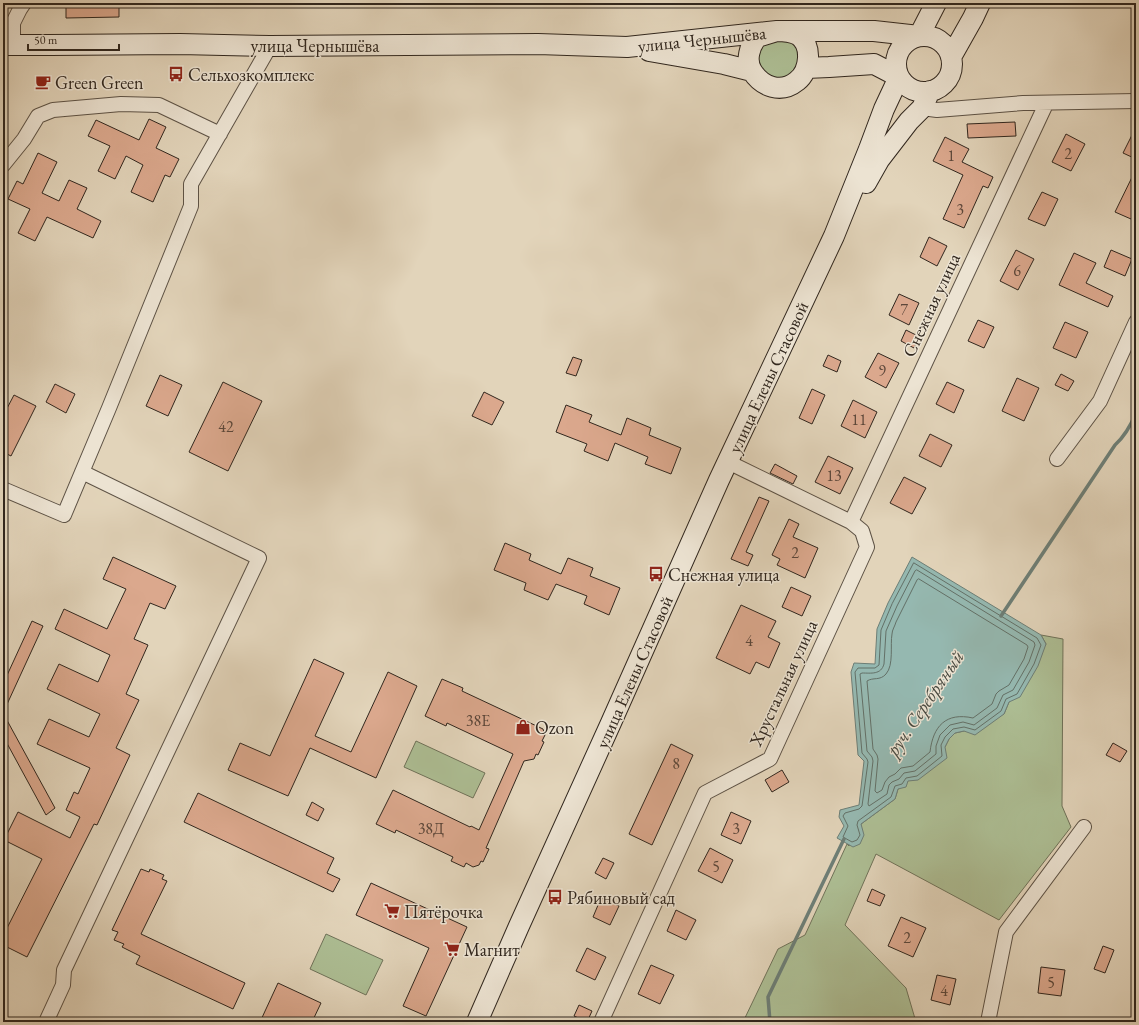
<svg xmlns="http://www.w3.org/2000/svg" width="1139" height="1025" viewBox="0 0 1139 1025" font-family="'EB Garamond',serif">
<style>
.green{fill:#adbe94;stroke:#6f7259}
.water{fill:#95b8b0;stroke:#6d7e76}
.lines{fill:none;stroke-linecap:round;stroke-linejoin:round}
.shore{stroke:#637067;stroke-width:1}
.stream{stroke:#6d7e76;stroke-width:3.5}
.building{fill:#dba88d;stroke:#31271e}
.street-casing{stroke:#5d5245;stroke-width:16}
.secondary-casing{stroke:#31271e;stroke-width:22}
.street{stroke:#ece3d2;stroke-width:14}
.secondary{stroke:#ece3d2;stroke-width:20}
.labels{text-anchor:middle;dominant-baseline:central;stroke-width:3;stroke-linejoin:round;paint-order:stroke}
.number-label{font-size:16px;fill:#5c473a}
.street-label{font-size:18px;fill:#31271e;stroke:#ece3d2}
.poi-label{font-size:18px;fill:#31271e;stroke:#ece3d2;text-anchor:start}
.water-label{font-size:19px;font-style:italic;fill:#4a4b42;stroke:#ece3d2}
</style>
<rect width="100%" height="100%" fill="#e2d4ba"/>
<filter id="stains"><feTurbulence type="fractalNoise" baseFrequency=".005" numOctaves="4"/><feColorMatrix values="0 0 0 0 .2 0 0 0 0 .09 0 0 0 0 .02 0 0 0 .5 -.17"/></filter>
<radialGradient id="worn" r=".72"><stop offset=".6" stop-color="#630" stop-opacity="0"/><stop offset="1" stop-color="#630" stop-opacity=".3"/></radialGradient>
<!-- green -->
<path class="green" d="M775,37L794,43L798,49V63L790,75L784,78H776L765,73L758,62L760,49L763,43Z
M1041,635L1063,639L1062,806L1071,827L999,920L876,854L845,925L906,988L916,1022H743L778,949L805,935L847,844L849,846L861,824L895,799L898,789L908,781L945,747L949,739L955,733L964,731L1004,714L1009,702L1046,644Z
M416,741L485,773L473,798L404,767Z
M326,934L383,960L366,995L310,969Z"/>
<!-- water -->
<path class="water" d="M912,557L1041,635L1046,644L1038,666L1020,697L1009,702L1004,714L975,735L964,731L955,733L949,739L945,747L947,758L918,780L908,781L906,787L898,789L895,799L861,824L864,835L860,844L853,847L837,838L844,826L839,817L840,810L859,805L864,761L858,755L851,672L854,663L875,664L877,629L888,603Z"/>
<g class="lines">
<!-- shore -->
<path class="shore" d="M914,563L1037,638L1041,645L1034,664L1017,694L1006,699L1001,711L975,730L964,727L953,729L945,737L941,745L942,756L917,776L906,778L902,784L895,786L891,797L858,821L857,825L860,835L857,840L852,842L843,837L848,826L843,816L845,813L859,809L862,806L868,762L867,759L862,753L855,672L858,668H875L879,665L881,630L892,604Z
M917,570L1034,642L1035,645L1029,662L1013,690L1003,695L997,708L974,725L963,722L950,725L940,735L936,746V754L915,771L904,773L899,779L892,782L889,785L887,794L869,806L868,804L873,761L872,757L867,751L860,674L862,673C871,673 881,675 884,664L886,631L897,606L915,571Z
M919,579L1027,645L1028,647L1024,659L1009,685L999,691L996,694L992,704L973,718C946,712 933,726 930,752L913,766L901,768L895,774L889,777L885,782L882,790L877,793L875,791L878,759L877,755L873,749L867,681C873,677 880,681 886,674C894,665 890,645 892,634C892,630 895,626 896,622C903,608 910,594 917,580Z"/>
<!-- stream -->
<path class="stream" d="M1001,616L1115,445C1125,436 1131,425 1136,413
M770,1022L768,997L844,839"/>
</g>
<!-- building -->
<path class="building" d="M70,3H119V17L66,18V5L70,4Z
M149,119L166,127L156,148L179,159L170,177L165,175L153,202L131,192L143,165L126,156L115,179L98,171L110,146L88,136L96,120L139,140Z
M1015,122L1016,136L968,138L967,124Z
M1136,127V159L1123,153Z
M1066,134L1085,144L1071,171L1052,162Z
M945,137L969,149L962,162L993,177L988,188L983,186L964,228L943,219L963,175L933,161Z
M38,153L57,162L42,193L59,201L69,180L87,188L77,209L101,221L93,238L47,217L35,241L18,233L30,209L8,199L17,181L23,184Z
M1136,169V210L1131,219L1115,212Z
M1042,192L1058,199L1045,226L1028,219Z
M929,237L947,246L937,266L920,257Z
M1016,250L1034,259L1018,290L1000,281Z
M1111,250L1132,259L1125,276L1104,267Z
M1074,253L1096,263L1086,283L1113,296L1108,307L1059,285Z
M899,294L919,303L909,325L889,315Z
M978,320L994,327L984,348L968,341Z
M1065,322L1088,332L1076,358L1053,348Z
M906,330L920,337L914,348L901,341Z
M878,353L899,363L886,388L865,377Z
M828,355L841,361L837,372L823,366Z
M573,357L582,360L576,376L566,373Z
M1061,374L1074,381L1068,391L1055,385Z
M160,375L182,385L168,416L146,406Z
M1017,378L1039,388L1024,421L1002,411Z
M223,382L262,401L228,471L189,452Z
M947,382L964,390L954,413L936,404Z
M55,384L75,394L66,413L46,402Z
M812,389L825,395L812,424L799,418Z
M484,392L504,402L492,425L472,416Z
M14,395L36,406L11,456L3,452V416Z
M853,400L877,412L865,438L841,426Z
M566,405L592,415L589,422L621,435L627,418L651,428L649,435L681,448L671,474L645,464L648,457L615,443L608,461L584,451L587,444L556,432Z
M930,434L952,445L941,467L919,456Z
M828,456L853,468L840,494L815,482Z
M775,464L797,476L793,484L770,473Z
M904,477L926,488L912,514L890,503Z
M759,497L769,501L746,552L753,555L748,566L731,559Z
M789,519L799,524L793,537L818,548L805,578L777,565L780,559L772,555Z
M505,543L531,554L529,560L561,574L568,558L593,568L590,576L620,588L609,615L584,604L587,596L556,584L548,600L524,590L526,583L494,570Z
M113,557L176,586L165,609L150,603L134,639L148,645L126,694L139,700L116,748L130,755L97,825L94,824L27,957L3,945V936L42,859L4,840L18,812L70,838L80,817L66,810L74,792L78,794L90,768L37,744L49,719L89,737L100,714L47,689L59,664L98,682L110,655L55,629L64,609L107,629L126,589L103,579Z
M791,587L811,596L802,616L782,607Z
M741,605L776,621L768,637L780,643L769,668L756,662L750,674L716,658Z
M32,621L43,626L3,713L55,808L46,815L3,736V684Z
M314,659L344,673L315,736L351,752L388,672L417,686L376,778L310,748L288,796L228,770L240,743L270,756Z
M442,679L463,688L462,691L543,729L545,735L542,741L544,742L538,755L536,754L534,759L524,761L486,848L489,849L483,862L481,861L479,865L473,867L466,863L464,867L451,861L453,857L396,830L395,833L376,824L393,790L470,827L471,826L479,830L513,754L447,723L446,726L425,716Z
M1113,743L1127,751L1120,762L1106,755Z
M671,744L693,755L652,845L629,834Z
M782,770L789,782L772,792L765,780Z
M198,793L334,858L327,873L340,879L333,892L184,822Z
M312,802L324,809L318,821L306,815Z
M731,812L751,821L741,844L721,835Z
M710,848L733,860L722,883L698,871Z
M603,858L614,863L606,879L595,873Z
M141,869L149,872L150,869L164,875L162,879L167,881L141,934L245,983L233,1009L136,964L140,956L122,947L124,944L114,940L118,932L112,930Z
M371,883L467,927L426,1016L403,1006L429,948L356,915Z
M872,889L885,895L880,906L867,901Z
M601,898L619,906L610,925L593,917Z
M676,910L696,920L686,940L667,931Z
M901,917L926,928L913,957L888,946Z
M1103,946L1114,950L1105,973L1094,969Z
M587,948L606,957L595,980L576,971Z
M651,965L674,975L660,1004L638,994Z
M1041,967L1065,970L1061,996L1038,993Z
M937,975L956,979L950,1005L931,1000Z
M278,983L321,1003L312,1022H260Z
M579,1005L592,1011L587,1022L574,1016Z"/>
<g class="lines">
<defs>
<path id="street" d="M13,44V23L20,9L24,3
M922,108L937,110L1023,103L1136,101
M3,165L24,139L38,116L53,110L121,104L159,105L220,134
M1057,459L1100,401L1136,322
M3,489L64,515L109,408L191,206V184L270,46
M851,522L1046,104
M46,1022L63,985L64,970L259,558L82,472
M601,1022L705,793L770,759L867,547L862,531L851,522L728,462
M988,1022L1006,932L1084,827"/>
<path id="secondary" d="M777,31C784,31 792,32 798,35C813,45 810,71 797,81C781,94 762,87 752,71C745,60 750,46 757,37Z
M896 64a28 28 0 1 1 56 0a28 28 0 1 1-56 0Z
M919,36L936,3
M3,45H50L180,44L270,46L538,44L627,47L777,31H874L919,36
M649,51L724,64L752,71
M951,57L973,18L980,3
M806,68L829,67L874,64L899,77
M866,183L879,160L909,121L922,108L930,91
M477,1022L519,926L610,725L719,480L834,236L869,149L884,109L899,77"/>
</defs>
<!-- street casing -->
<use href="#street" class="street-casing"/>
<!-- secondary casing -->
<use href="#secondary" class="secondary-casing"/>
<!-- street -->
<use href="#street" class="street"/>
<!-- secondary -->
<use href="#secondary" class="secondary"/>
</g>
<!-- icons -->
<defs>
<symbol id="bus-bare" viewBox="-9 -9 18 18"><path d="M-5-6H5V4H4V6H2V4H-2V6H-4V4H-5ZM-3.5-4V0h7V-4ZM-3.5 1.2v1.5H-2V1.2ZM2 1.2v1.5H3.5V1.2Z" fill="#8f2418" stroke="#ece3d2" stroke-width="2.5" paint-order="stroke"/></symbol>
<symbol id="cafe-bare" viewBox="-9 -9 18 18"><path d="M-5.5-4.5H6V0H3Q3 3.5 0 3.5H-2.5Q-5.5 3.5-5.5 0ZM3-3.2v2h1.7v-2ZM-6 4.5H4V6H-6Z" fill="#8f2418" stroke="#ece3d2" stroke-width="2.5" paint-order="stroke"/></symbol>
<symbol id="shop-bare" viewBox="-9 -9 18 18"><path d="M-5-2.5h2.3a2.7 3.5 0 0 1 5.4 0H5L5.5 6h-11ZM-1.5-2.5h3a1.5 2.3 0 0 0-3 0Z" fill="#8f2418" stroke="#ece3d2" stroke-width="2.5" paint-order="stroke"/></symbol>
<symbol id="supermarket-bare" viewBox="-9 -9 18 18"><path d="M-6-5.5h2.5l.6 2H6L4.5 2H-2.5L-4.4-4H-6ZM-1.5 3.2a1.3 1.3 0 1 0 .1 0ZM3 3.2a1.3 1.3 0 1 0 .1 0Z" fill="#8f2418" stroke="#ece3d2" stroke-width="2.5" paint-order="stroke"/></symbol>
</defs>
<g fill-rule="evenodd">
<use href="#bus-bare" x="165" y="63" width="22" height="22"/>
<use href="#cafe-bare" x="32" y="71" width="22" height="22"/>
<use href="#bus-bare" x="645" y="563" width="22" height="22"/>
<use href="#shop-bare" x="512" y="716" width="22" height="22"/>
<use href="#bus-bare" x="544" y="886" width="22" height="22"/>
<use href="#supermarket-bare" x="381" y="900" width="22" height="22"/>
<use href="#supermarket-bare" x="441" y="938" width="22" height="22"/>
</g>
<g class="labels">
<!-- number labels -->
<g class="number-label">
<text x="1068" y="153">2</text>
<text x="951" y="155">1</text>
<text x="960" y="209">3</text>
<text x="1017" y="270">6</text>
<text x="904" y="309">7</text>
<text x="882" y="370">9</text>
<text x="859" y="419">11</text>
<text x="226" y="426">42</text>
<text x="834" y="475">13</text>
<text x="795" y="552">2</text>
<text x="749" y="640">4</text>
<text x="478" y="720">38Е</text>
<text x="676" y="763">8</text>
<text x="431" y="828">38Д</text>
<text x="736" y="828">3</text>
<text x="716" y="866">5</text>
<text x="907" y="937">2</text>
<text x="1051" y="982">5</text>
<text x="944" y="990">4</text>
</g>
<!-- street labels -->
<g class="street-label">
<text transform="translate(702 39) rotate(-6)">улица Чернышёва</text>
<text x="315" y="45">улица Чернышёва</text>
<text transform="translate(931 305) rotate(-65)">Снежная улица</text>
<text transform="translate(768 377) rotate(-65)">улица Елены Стасовой</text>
<text transform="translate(634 672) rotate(-66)">улица Елены Стасовой</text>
<text transform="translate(783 683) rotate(-65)">Хрустальная улица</text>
</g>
<!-- poi labels -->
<g class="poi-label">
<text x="188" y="74">Сельхозкомплекс</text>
<text x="55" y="82">Green Green</text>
<text x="668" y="574">Снежная улица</text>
<text x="535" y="727">Ozon</text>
<text x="567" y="897">Рябиновый сад</text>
<text x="404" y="911">Пятёрочка</text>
<text x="464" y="949">Магнит</text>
</g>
<!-- water labels -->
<g class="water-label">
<text transform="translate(925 703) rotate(-56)">руч. Серебряный</text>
</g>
</g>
<!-- margin -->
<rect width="1139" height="1025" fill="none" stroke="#e2d4ba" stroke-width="16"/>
<rect x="4" y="4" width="1131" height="1017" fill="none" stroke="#31271e" stroke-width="2"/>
<rect x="8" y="8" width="1123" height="1009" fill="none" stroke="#31271e"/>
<!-- scale -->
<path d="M28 44v6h91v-6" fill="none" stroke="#31271e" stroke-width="2"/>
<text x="34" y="44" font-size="12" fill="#31271e" stroke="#ece3d2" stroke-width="3" paint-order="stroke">50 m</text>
<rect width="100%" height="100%" filter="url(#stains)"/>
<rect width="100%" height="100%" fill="url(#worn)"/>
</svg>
